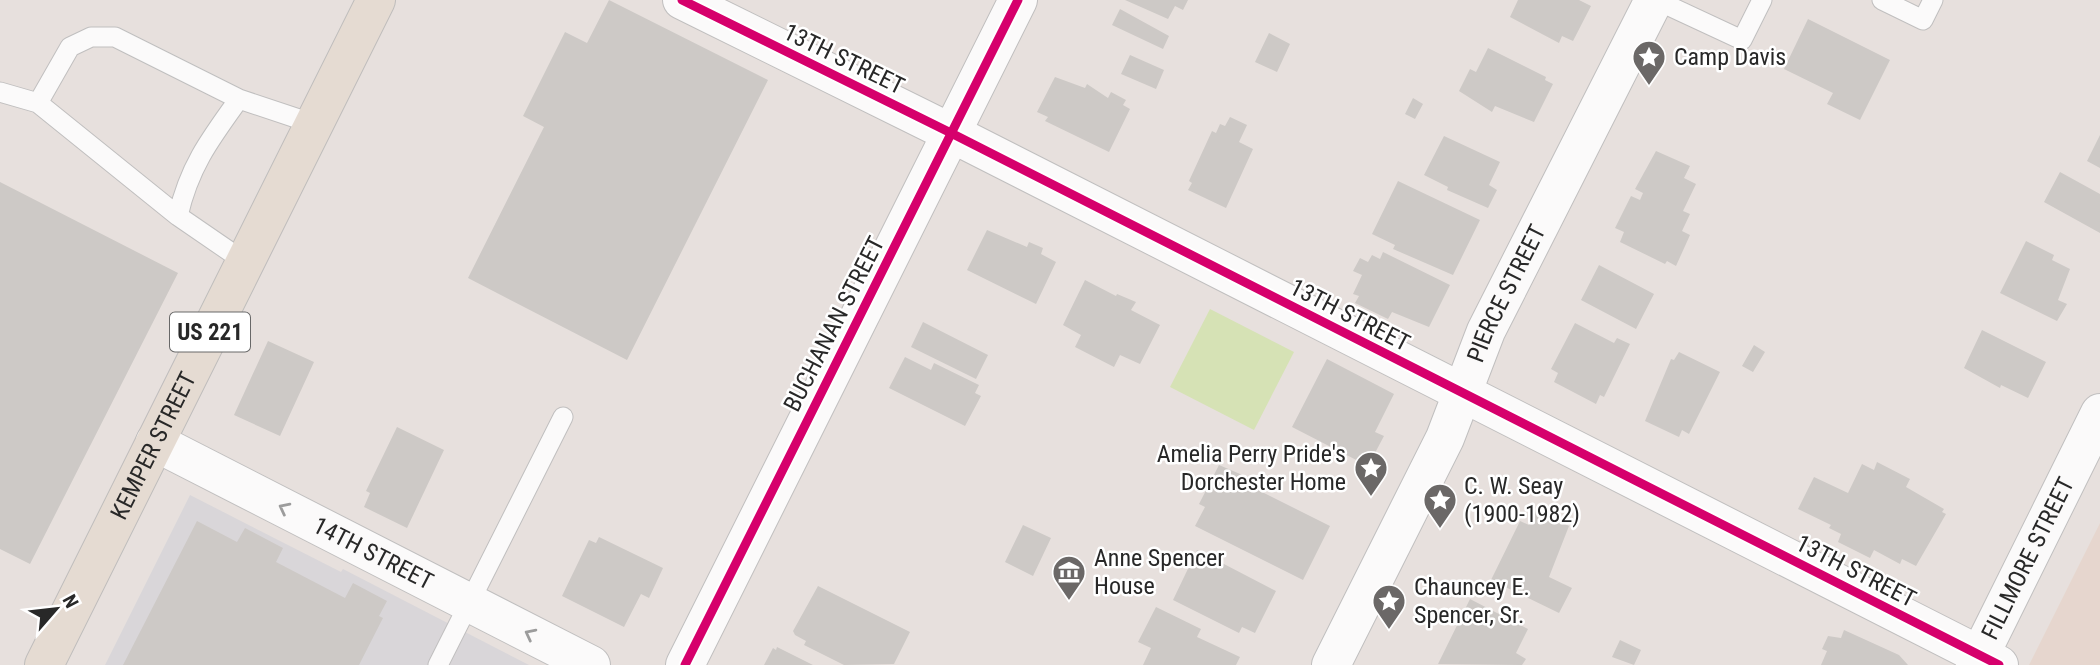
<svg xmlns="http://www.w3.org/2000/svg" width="2100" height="665" viewBox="0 0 2100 665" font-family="'Roboto Condensed',sans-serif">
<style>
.industrial{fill:#d9d6d9}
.education{fill:#e6d6ce}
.green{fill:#d6e2b5}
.building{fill:#cdc9c6}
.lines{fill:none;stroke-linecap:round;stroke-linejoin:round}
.lane-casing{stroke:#c0bfbf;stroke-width:21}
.street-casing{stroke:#c0bfbf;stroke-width:40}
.primary-casing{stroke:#bfbdbc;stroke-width:40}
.lane{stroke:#fbfafa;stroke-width:19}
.street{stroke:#fbfafa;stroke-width:38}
.primary{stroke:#e5dbd2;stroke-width:38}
.cycleway-casing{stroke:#fff;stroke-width:13}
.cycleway{stroke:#d6006c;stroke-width:9}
.oneway{stroke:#9c9c9c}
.labels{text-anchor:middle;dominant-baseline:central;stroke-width:5;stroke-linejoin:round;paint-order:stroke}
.shield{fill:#fff;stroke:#686868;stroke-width:2}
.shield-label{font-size:23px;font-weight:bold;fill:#282828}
.poi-label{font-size:24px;fill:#282828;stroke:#fff;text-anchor:start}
.street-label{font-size:24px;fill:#282828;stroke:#fff}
</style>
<rect width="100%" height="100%" fill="#e7e0dd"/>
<!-- industrial -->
<path class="industrial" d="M190,495L341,572L343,569L529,665H105Z"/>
<!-- education -->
<path class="education" d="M2100,523V665H2029Z"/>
<!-- green -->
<path class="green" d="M1210,309L1294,352L1254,430L1170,387Z"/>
<!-- building -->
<path class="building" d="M609,0L768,80L627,360L468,278L544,127L523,116L565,32L587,43Z
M1125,0H1188L1183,10L1175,6L1168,19Z
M1518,0H1579L1591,6L1573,41L1562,36L1559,43L1510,17Z
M1120,9L1169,36L1163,49L1112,25Z
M1808,19L1890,60L1860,120L1827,104L1833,93L1784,69Z
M1269,33L1290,44L1277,72L1255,62Z
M1488,48L1546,77L1545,80L1553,84L1534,122L1495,106L1492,112L1459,91L1470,69L1476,72Z
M1130,55L1164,70L1156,89L1121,74Z
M1055,77L1085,88L1087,84L1108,98L1111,92L1126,100L1123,105L1130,109L1109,152L1045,121L1048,117L1037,112Z
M1413,98L1423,104L1415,119L1405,114Z
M1230,117L1247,125L1239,142L1253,149L1226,208L1188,190L1192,183L1189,181L1212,131L1216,133L1220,124L1225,126Z
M2100,135V168L2087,161Z
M1444,136L1500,162L1489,185L1497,190L1488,208L1447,190L1448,187L1424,175Z
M1656,151L1690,166L1684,178L1696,184L1683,211L1690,214L1682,231L1690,235L1676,266L1667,261L1665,264L1620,242L1624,232L1615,228L1631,196L1640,200L1643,193L1635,189Z
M2060,172L2100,194V233L2044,202Z
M1398,181L1480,220L1453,275L1393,249L1395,245L1372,234Z
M0,182L178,273L30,564L0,549Z
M987,230L1027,247L1029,242L1043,248L1041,254L1056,262L1036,304L967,270Z
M2026,241L2054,255L2052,260L2070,269L2058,300L2067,304L2057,321L2000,293Z
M1383,252L1450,285L1429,327L1392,312L1388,319L1355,303L1359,296L1353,294L1362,275L1353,271L1360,258L1368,262L1372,255L1380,259Z
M1599,265L1654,294L1636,329L1581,300Z
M1085,280L1116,296L1117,294L1136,302L1131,310L1160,325L1140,364L1120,355L1114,367L1075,347L1081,335L1063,325Z
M923,322L988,355L976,379L911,347Z
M1575,323L1614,343L1617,338L1630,344L1604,397L1600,395L1596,404L1554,382L1558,373L1551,369Z
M1982,330L2046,362L2028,398L2001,385L2000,388L1964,368Z
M268,341L314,362L280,436L234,415Z
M1754,345L1765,352L1753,372L1742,366Z
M1679,352L1720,372L1689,434L1682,430L1679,437L1645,421L1671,359L1674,360Z
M905,357L931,370L934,363L979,385L975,393L981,396L965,426L889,388Z
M1327,359L1394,394L1375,432L1384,436L1368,466L1292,427Z
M397,427L444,450L407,528L364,507L370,493L366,491Z
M1877,462L1910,479L1906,487L1944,509L1942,512L1946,514L1916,566L1902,559L1900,564L1874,550L1870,558L1838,542L1841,534L1829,528L1831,525L1798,509L1814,477L1848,493L1862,464L1874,470Z
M1219,465L1259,482L1256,489L1330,526L1303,580L1195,526L1205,507L1199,504Z
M1536,509L1569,526L1549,577L1572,588L1559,613L1491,580L1520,521L1529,525Z
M197,521L237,542L245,528L283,548L276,562L345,598L353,583L387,601L379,616L383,618L359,665H123Z
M1023,525L1051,538L1033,576L1005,562Z
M599,537L663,568L649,598L641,594L624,627L562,596L589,540L596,543Z
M1197,550L1276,591L1255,633L1242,627L1239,633L1173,600Z
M818,586L910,632L894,664L844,665L804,645L806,641L795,635L793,631Z
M1470,599L1528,629L1516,653L1526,659L1522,665L1438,664Z
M1156,607L1201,629L1197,637L1240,657L1236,665H1143L1151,648L1138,642Z
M1844,630L1899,655L1908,665H1821L1827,651L1822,649L1828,636L1841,638Z
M1620,640L1641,650L1634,665L1612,657Z
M777,647L813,665H764L773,648L776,650Z"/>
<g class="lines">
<defs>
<path id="lane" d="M1656,0L1742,40L1762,0
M1882,0L1923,20L1933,0
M0,92L38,103
M178,216L38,103L70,47L91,37H115L239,99
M245,262L178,216C189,167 210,139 239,99L314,124
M438,665L563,417"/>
<g id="street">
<path d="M682,0L951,133L1999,665"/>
<path id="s1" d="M155,442L591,665"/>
<path d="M685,665L1018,0"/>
<path id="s2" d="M1331,665L1445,438L1486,331L1654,0"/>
<path id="s3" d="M1975,665L2100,413"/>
</g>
<g id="primary">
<path id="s4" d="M44,665L376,0"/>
</g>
</defs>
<!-- lane casing -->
<use href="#lane" class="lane-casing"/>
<!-- street casing -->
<use href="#street" class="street-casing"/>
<!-- primary casing -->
<use href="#primary" class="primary-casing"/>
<!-- lane -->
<use href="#lane" class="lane"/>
<!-- street -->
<use href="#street" class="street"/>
<!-- primary -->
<use href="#primary" class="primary"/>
<defs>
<path id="cycleway" d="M682,0L951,133L1999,665
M685,665L1018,0"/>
</defs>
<!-- cycleway casing -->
<use href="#cycleway" class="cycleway-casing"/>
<!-- cycleway -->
<use href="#cycleway" class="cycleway"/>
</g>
<!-- one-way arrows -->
<defs><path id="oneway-chevron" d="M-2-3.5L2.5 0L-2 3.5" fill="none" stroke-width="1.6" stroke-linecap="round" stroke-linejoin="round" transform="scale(1.75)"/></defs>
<g class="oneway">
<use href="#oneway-chevron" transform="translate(284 508) rotate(-153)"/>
<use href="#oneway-chevron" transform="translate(530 634) rotate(-153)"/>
</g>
<!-- icons -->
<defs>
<symbol id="sight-pin" viewBox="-11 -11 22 30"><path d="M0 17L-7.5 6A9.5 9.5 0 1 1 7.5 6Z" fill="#6b6867" stroke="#fff"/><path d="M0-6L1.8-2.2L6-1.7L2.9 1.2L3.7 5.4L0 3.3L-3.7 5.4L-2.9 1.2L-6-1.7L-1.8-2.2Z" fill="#fff"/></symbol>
<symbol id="museum-pin" viewBox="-11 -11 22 30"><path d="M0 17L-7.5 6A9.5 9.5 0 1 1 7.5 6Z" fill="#6b6867" stroke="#fff"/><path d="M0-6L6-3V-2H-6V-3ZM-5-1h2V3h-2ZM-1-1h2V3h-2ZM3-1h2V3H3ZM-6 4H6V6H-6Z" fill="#fff"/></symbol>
</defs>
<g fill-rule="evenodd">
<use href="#sight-pin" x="1630" y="38" width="38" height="52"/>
<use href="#sight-pin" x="1352" y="449" width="38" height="52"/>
<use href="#sight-pin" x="1421" y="481" width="38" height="52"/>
<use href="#museum-pin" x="1050" y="553" width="38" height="52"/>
<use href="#sight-pin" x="1370" y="582" width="38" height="52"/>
</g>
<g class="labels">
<!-- shield labels -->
<rect class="shield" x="170" y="312.5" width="80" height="39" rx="5"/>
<g class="shield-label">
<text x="210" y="332">US 221</text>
</g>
<!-- poi labels -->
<g class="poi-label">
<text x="1674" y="57">Camp Davis</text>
<text x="1346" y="454" text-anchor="end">Amelia Perry Pride's<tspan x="1346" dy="28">Dorchester Home</tspan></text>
<text x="1464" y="486">C. W. Seay<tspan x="1464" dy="28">(1900-1982)</tspan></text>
<text x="1094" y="558">Anne Spencer<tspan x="1094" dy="28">House</tspan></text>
<text x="1414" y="587">Chauncey E.<tspan x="1414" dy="28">Spencer, Sr.</tspan></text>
</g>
<!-- street labels -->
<g class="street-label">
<text transform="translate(844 59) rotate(26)">13TH STREET</text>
<text stroke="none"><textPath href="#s2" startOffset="411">PIERCE STREET</textPath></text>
<text transform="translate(1350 315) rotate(27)">13TH STREET</text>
<text transform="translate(834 324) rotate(-63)">BUCHANAN STREET</text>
<text stroke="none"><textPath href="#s4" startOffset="245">KEMPER STREET</textPath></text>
<text stroke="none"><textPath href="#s1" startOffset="245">14TH STREET</textPath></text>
<text stroke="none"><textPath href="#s3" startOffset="119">FILLMORE STREET</textPath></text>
<text transform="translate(1856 571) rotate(27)">13TH STREET</text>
</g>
</g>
<!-- north arrow -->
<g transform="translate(56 609) rotate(62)" stroke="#ffffff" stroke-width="5" paint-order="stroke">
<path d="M0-5L12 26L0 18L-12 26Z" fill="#282828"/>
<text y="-10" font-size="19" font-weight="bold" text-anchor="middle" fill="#282828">N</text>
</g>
</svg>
